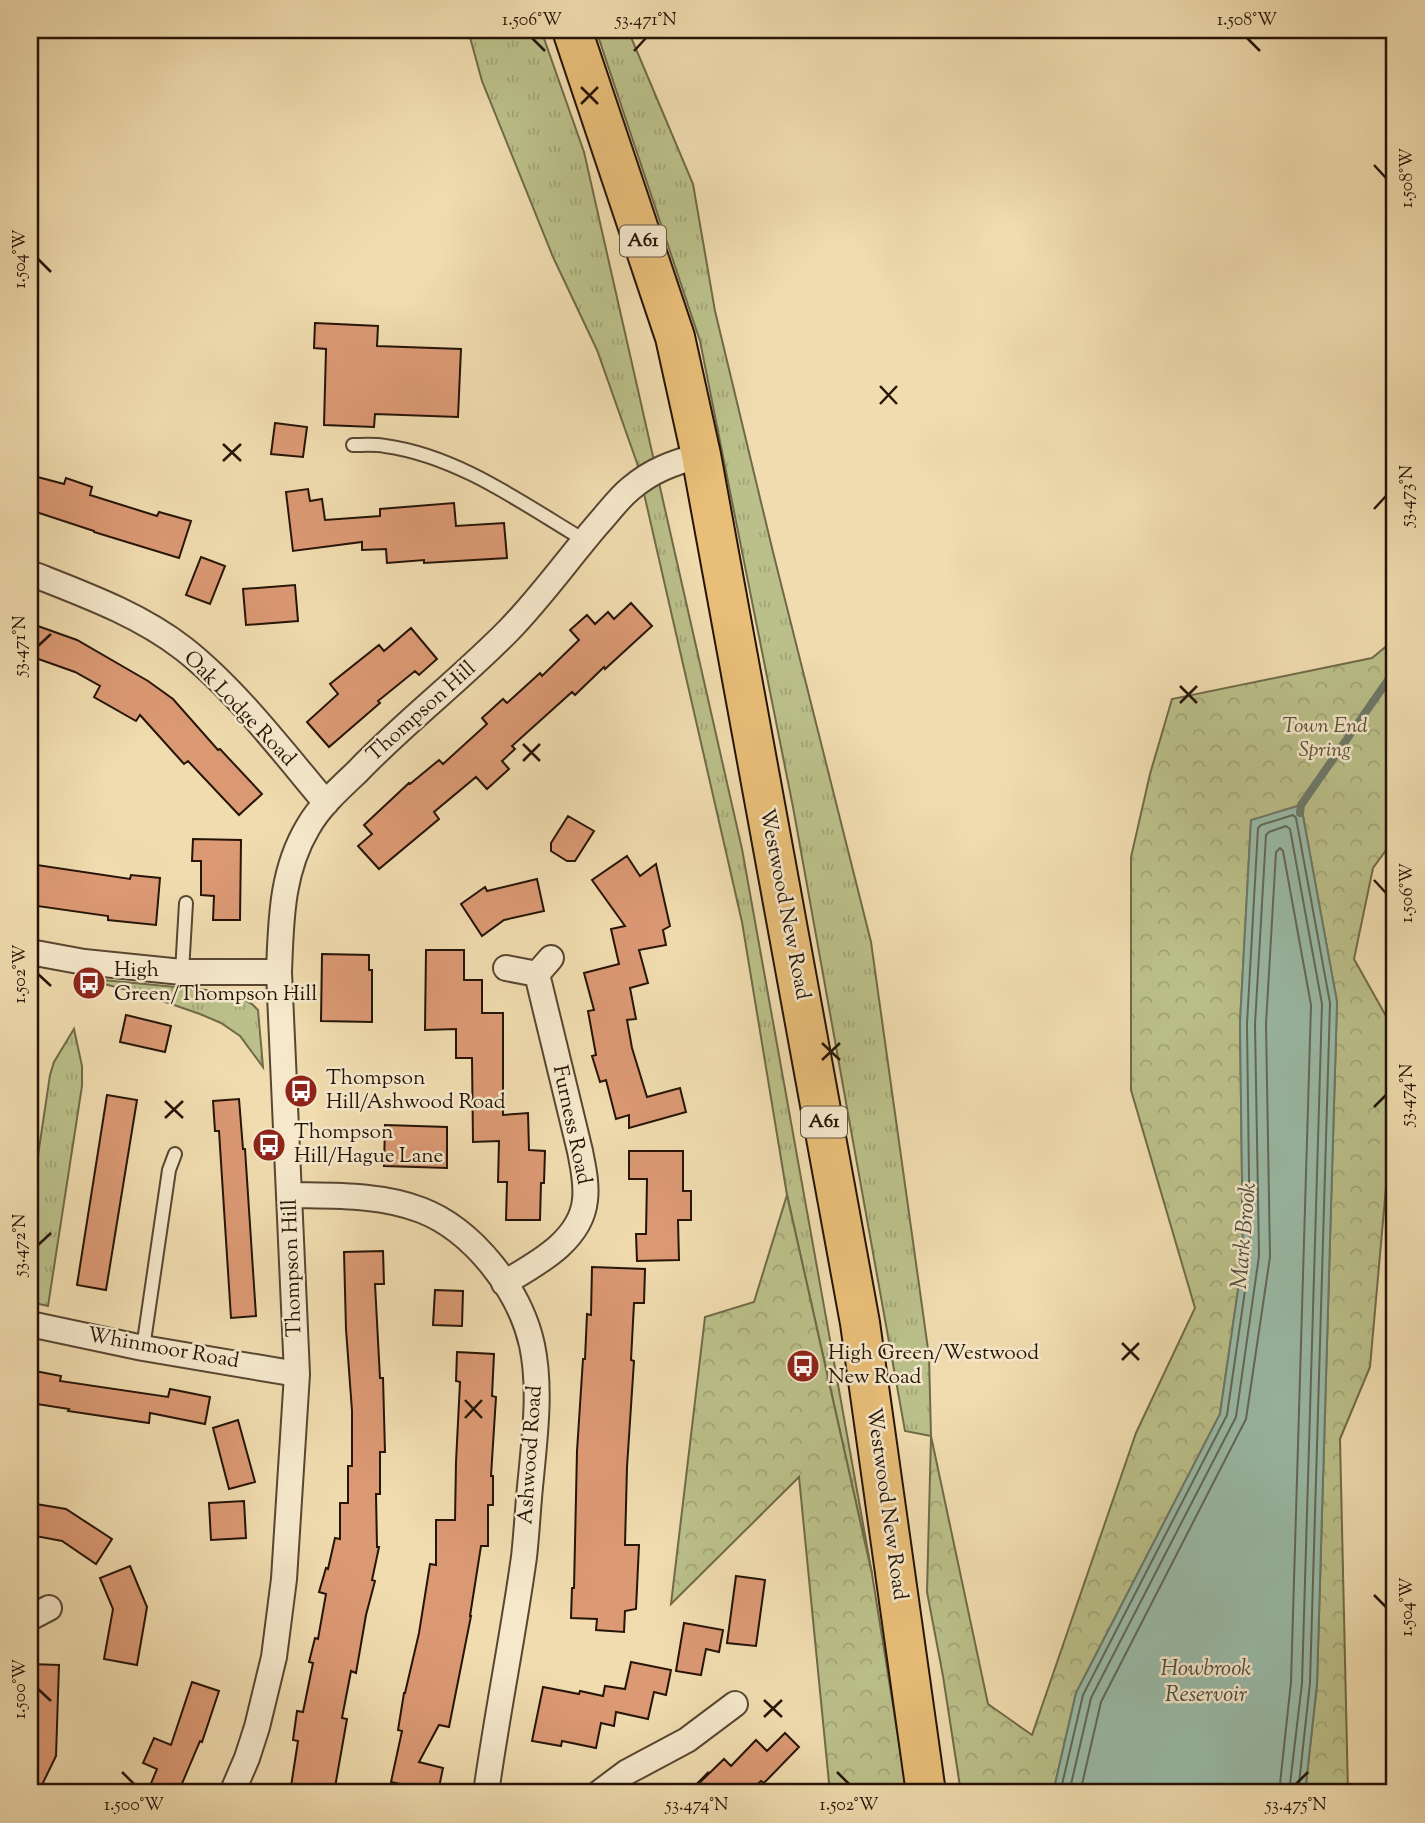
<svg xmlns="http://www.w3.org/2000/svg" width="1425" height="1823" viewBox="0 0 1425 1823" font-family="'Sorts Mill Goudy',serif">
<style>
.grass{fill:url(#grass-tufts);stroke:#706a48;stroke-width:2}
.forest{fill:url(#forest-crowns);stroke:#706a48;stroke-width:2}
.water{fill:#9abcaa;stroke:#6c7969;stroke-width:2}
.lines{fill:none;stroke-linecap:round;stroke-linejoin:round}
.shore{stroke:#606858;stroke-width:2}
.stream{stroke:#6c7969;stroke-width:8}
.building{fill:#db9974;stroke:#261407;stroke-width:2}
.lane-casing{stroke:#584631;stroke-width:16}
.street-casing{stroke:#584631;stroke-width:28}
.highway-casing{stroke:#261407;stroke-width:42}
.lane{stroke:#f5e8cb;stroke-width:12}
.street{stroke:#f5e8cb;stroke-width:24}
.highway{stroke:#e8be78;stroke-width:38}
.ticks{fill:none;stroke:#261407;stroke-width:2.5}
.labels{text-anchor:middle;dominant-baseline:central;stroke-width:5;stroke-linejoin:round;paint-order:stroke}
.shield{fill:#f5e8cb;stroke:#645442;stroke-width:2}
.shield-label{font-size:19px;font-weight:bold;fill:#261407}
.street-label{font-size:21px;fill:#261407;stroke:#f5e8cb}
.park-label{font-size:21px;font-style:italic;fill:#5a5035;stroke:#f5e8cb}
.poi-label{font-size:21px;fill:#261407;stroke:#f5e8cb;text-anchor:start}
.water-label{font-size:23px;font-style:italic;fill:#4f4f40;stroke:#f5e8cb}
.neatline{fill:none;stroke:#261407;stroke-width:2.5}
.ticks-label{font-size:18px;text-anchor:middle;fill:#261407}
</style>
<defs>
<pattern id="grass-tufts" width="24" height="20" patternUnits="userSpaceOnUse" patternTransform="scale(1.75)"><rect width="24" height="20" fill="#bbc08a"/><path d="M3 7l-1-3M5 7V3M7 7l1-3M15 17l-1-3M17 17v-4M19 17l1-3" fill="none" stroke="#a1a476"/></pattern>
<pattern id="forest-crowns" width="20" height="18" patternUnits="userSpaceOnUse" patternTransform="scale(1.75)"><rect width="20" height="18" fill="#bbc08a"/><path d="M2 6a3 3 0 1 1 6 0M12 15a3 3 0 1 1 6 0" fill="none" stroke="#a1a476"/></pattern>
</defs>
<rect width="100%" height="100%" fill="#f0dcaf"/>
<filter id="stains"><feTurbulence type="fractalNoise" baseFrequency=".00286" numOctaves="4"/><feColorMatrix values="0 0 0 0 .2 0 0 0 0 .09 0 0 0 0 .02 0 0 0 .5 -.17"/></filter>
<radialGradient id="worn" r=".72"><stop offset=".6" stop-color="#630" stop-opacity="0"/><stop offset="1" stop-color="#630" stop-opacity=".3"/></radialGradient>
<!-- grass -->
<path class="grass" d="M468,30H541L584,152L742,849L872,1574L787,1195L742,922L637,463L597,350L553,257L482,81Z
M596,30H628L693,184L715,311L773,552L871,942L929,1356L931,1436L905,1431L793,807L700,341Z
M82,978L207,990L241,998L252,1004L258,1010L263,1067L240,1036L221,1023L200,1014L145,995Z
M74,1029L82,1066V1086L48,1306L30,1302V1209L50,1075L54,1062Z"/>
<!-- forest -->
<path class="forest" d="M1395,639V838L1373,868L1354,959L1395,1032V1086L1370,1367L1340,1439L1348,1793H1305L1317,1684L1337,1002L1301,805L1251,821L1240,1023L1243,1256L1220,1414L1076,1693L1053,1793H961L943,1676L927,1592L931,1436L988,1704L1032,1735L1136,1433L1195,1308L1131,1090V857L1150,774L1172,699L1372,658Z
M787,1195L872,1574L907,1793H830L799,1477L671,1604L705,1317L754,1302Z"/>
<!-- water -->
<path class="water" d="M1301,805L1337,1002L1317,1684L1305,1793H1053L1076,1693L1220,1414L1243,1256L1240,1023L1251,820Z"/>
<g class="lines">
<!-- shore -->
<path class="shore" d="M1060,1793L1083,1695L1227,1415L1250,1256L1247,1024L1258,828L1261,825L1293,815L1296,818L1330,1003L1310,1683L1298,1793
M1069,1793L1091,1698L1236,1417L1259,1256L1255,1024L1266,835L1269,832L1286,826L1290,829L1322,1004L1302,1683L1289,1793
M1080,1793L1101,1702L1246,1419L1270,1257L1266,1024L1276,852L1280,848L1283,851L1311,1005L1291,1682L1279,1793"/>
<!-- stream -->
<path class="stream" d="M1300,813L1301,805L1395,670"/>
</g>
<!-- building -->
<path class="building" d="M315,323L378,326L377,346L461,349L458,417L375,414L374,427L324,425L326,349L314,348Z
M275,423L307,427L303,457L271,454Z
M30,475L64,484L66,478L92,487L90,495L157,516L159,512L191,521L179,558L94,532V531L30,510Z
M308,489L310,501L322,499L325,520L380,516V509L454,503L456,526L504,523L507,558L424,563V560L387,563L386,549L362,550V542L293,551L286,492Z
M201,557L225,566L210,604L186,595Z
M295,585L298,621L246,625L243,589Z
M631,603L652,626L605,669L604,667L575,695L572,692L512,746L515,749L502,761L509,769L487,789L476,777L434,812L439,819L379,869L358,846L372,834L364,825L409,783L410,784L439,760L443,764L487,724L482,718L503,699L507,703L540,673L542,676L579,640L570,630L587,615L595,624L608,612L614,619Z
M35,625L77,640L148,681L173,699L218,750L220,749L262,794L239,815L188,761L184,764L140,715L136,721L94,697L100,686L75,672L30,656V641Z
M411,628L437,659L419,675L415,671L378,701L380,703L329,747L307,722L338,694L330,684L379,645L384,651Z
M568,816L594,831L575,861H567L551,851V843Z
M193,839L241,840L240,920H213L214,896L201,895V861H192Z
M627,856L640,876L656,864L670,926L663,930L666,945L639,950L648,983L630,988L636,1019L627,1020L632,1048L647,1097L680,1088L686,1112L629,1128V1115L616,1119L606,1080L600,1082L592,1056L596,1055L588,1011L594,1010L584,973L619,964L611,929L625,926L592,880Z
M30,864L130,879L131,875L160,878L156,925L108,920V916L30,905Z
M537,879L544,911L504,920L482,936L461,904L485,887L487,891Z
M426,950H464V980H482V1013H503V1115L528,1113L529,1150L545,1151L544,1183H541L540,1220H506L507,1182H498L499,1141L473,1142L472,1058H456V1029L425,1030Z
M322,954L369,955V970H372V1022L321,1021Z
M126,1015L171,1026L165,1052L120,1042Z
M107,1095L137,1100L106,1290L77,1285Z
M239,1099L243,1149H245L256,1316L231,1318L219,1131H215L213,1101Z
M385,1125L447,1127V1168L384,1166Z
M629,1151H683V1191H691V1220H678L679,1260L637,1261L636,1234H646L647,1179H629Z
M383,1251L384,1284H375L380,1378H383L385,1452H380V1494H376L377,1547H379L372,1580L375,1581L366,1615L356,1673L351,1671L342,1718L347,1719L334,1793H290L298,1741L293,1740L297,1711L303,1712L313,1663L309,1662L315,1638L318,1639L326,1594L319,1592L326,1568L328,1569L335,1538L340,1539V1503H348V1466H352V1411L346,1329L344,1252Z
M592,1267L645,1269L644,1303H634L631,1360L634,1361L627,1467L625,1545H639L636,1609L625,1611L624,1632L596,1630L597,1619L571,1618L572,1588H574L577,1451L583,1359H585L587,1314L591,1315Z
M435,1290L463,1291L462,1326L433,1325Z
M457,1352L494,1354L492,1396L496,1397L491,1476H493V1505H488V1546H481L470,1616H471L449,1727L439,1725L419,1762L443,1768L438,1792L391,1782L402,1731L398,1730L404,1693H405L419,1633L430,1564L436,1565V1520H455L456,1462L460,1382L456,1381Z
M30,1370L61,1376L60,1381L168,1397L170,1389L210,1397L205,1424L150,1413L149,1423L68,1411L69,1409L30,1403Z
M238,1420L255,1482L229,1489L213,1428Z
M244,1501L246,1538L211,1540L209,1503Z
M30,1503L66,1509L112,1539L96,1564L62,1541L30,1535Z
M130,1566L147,1607L137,1665L104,1659L113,1609L100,1578Z
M736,1576L765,1580L756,1646L727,1643Z
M684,1623L723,1630L719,1652L706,1649L701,1675L676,1671Z
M631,1662L671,1670L666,1695L654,1692L648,1719L616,1712L614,1726L601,1723L596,1748L562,1741L561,1746L532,1741L543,1687L579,1694L580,1691L603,1696L605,1686L625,1689Z
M30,1664L59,1665L56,1756L38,1793H30Z
M192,1682L219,1691L202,1742L200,1741L178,1793H147L157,1769L143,1763L154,1738L171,1745Z
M785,1733L799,1747L764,1783L761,1781L748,1793H689L724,1759L731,1766L756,1740L767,1751Z"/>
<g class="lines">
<defs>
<path id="lane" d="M353,445C363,445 375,444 385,446C458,456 522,503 584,540
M182,972L186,903
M143,1348L169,1170L175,1154"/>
<path id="street" d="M30,573C83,594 139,614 184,649C236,690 283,752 326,803
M30,952L84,962L182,972H279
M506,968L537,974L551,958
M289,1195C333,1196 380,1194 421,1210C473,1230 520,1290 532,1345C541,1388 535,1434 531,1477C528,1504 527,1530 524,1557C513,1636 497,1714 486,1793
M504,1283C536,1264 581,1241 585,1200C587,1183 583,1167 580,1151L537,974
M30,1324L143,1348L297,1374
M30,1618L49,1608
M232,1793L247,1758L257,1727L274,1657L284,1579L297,1374L279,972C281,922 281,872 308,827C320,806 339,789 357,772C405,722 460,680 509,630C541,597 568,559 598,524C608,513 618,499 630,489C652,470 673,463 701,455
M599,1793L627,1772L687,1740L735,1704"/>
<path id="highway" d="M572,30L675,337L701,455L860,1323L926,1793"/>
</defs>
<!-- lane casing -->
<use href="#lane" class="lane-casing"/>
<!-- street casing -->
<use href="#street" class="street-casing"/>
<!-- highway casing -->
<use href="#highway" class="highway-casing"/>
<!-- lane -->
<use href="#lane" class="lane"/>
<!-- street -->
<use href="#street" class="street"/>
<!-- highway -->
<use href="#highway" class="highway"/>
</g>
<!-- ticks -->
<path class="ticks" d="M532,38L545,51M1247,38L1260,51M634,51L646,38M581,87L598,104M581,104L598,87M1374,165L1386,178M38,259L51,272M880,386L897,404M880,404L897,386M223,444L241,461M223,461L241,444M1374,509L1386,496M38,646L51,634M1180,686L1197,703M1180,703L1197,686M523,744L540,761M523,761L540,744M1374,880L1386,893M38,974L51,986M822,1043L840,1060M822,1060L840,1043M165,1101L183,1118M1374,1107L1386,1095M165,1118L183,1101M38,1245L51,1233M1122,1343L1139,1360M1122,1360L1139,1343M465,1400L482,1418M465,1418L482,1400M1374,1595L1386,1607M38,1689L51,1701M764,1700L782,1717M764,1717L782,1700M122,1772L134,1784M837,1772L849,1784M697,1784L709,1772M1296,1784L1308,1772"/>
<!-- icons -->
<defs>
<symbol id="bus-disc" viewBox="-11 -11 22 22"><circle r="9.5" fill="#8f2418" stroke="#f5e8cb"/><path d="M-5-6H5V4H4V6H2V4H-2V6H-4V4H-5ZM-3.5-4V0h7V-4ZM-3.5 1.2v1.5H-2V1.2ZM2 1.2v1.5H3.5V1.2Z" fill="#fff"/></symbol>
</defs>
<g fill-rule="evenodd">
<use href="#bus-disc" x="70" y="964" width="38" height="38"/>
<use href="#bus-disc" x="282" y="1072" width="38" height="38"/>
<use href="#bus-disc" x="250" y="1126" width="38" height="38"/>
<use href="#bus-disc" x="784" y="1347" width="38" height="38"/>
</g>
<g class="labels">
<!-- shield labels -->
<g class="shield">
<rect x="620" y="225.5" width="46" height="31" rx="5"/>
<rect x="801" y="1106.5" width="46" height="31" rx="5"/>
</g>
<g class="shield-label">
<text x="643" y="241">A61</text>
<text x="824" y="1122">A61</text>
</g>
<!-- street labels -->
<g class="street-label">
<text transform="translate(239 709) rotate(46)">Oak Lodge Road</text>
<text transform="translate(422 712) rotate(-42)">Thompson Hill</text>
<text transform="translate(784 904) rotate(79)">Westwood New Road</text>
<text transform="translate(571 1125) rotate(78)">Furness Road</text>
<text transform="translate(293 1268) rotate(-92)">Thompson Hill</text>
<text transform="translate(163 1349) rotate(10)">Whinmoor Road</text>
<text transform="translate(531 1455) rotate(-86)">Ashwood Road</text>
<text transform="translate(886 1504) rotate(82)">Westwood New Road</text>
</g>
<!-- park labels -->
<g class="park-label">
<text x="1325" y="727">Town End<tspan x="1325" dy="24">Spring</tspan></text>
</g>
<!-- poi labels -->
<g class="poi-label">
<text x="114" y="971">High<tspan x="114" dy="24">Green/Thompson Hill</tspan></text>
<text x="326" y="1079">Thompson<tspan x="326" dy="24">Hill/Ashwood Road</tspan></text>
<text x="294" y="1133">Thompson<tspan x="294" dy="24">Hill/Hague Lane</tspan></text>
<text x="828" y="1354">High Green/Westwood<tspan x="828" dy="24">New Road</tspan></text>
</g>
<!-- water labels -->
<g class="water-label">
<text transform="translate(1245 1236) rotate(-85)">Mark Brook</text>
<text x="1206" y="1669">Howbrook<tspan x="1206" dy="26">Reservoir</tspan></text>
</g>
</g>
<!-- margin -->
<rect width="1425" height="1823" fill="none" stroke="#f0dcaf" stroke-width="77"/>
<rect x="38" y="38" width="1348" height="1746" class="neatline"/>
<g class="ticks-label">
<text x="532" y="25">1.506°W</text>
<text x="646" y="25">53.471°N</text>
<text x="1247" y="25">1.508°W</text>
<text transform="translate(1406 178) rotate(-90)" y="6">1.508°W</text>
<text transform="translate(19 259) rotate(-90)" y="6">1.504°W</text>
<text transform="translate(1406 496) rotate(-90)" y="6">53.473°N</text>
<text transform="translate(19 646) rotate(-90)" y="6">53.471°N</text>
<text transform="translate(1406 893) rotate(-90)" y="6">1.506°W</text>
<text transform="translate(19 974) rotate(-90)" y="6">1.502°W</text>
<text transform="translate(1406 1095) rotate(-90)" y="6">53.474°N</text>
<text transform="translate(19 1245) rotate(-90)" y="6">53.472°N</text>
<text transform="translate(1406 1607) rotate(-90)" y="6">1.504°W</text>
<text transform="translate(19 1689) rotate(-90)" y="6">1.500°W</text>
<text x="134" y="1810">1.500°W</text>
<text x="697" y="1810">53.474°N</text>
<text x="849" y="1810">1.502°W</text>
<text x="1296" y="1810">53.475°N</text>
</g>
<rect width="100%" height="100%" filter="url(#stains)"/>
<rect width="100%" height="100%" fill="url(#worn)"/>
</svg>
